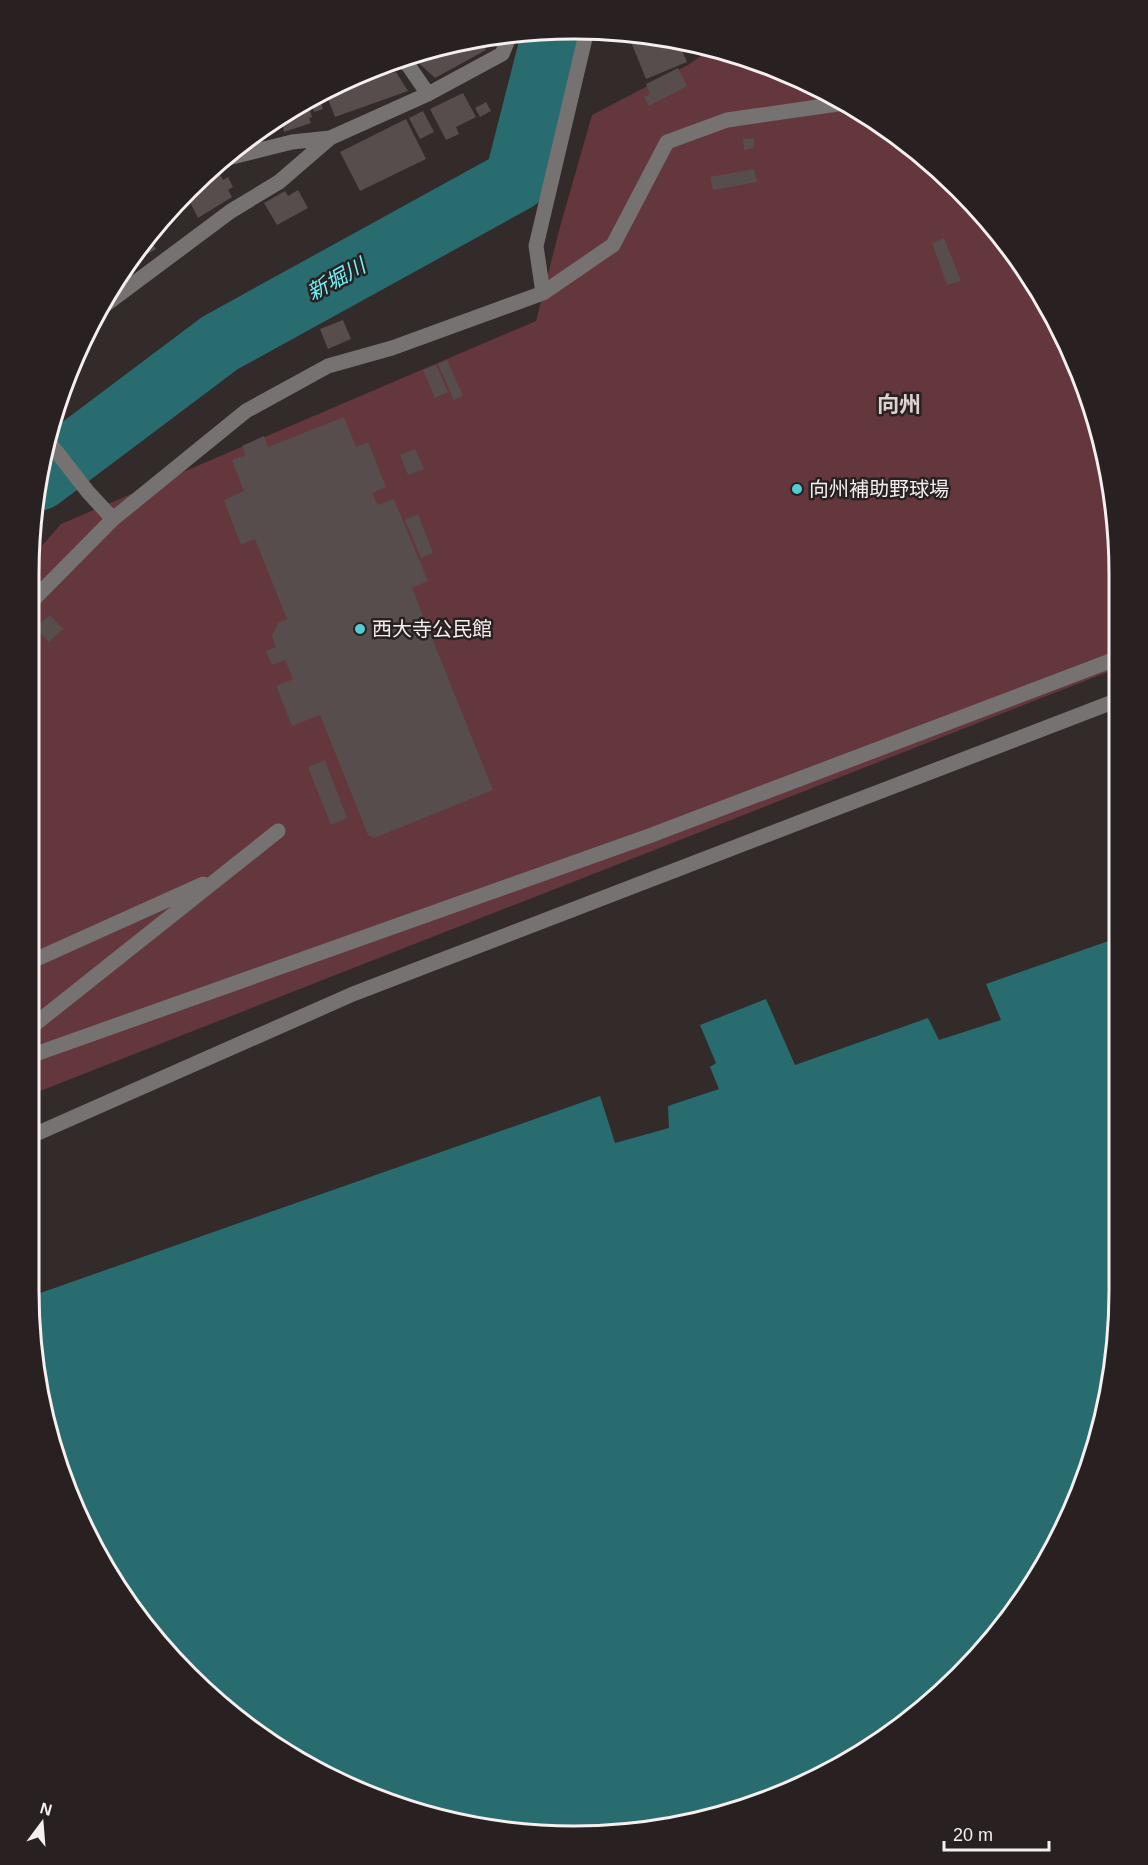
<svg xmlns="http://www.w3.org/2000/svg" width="1148" height="1865" viewBox="0 0 1148 1865" font-family="Helvetica,'Noto Sans JP',sans-serif">
<style>
.green{fill:#63373b}
.water{fill:#286c70}
.lines{fill:none;stroke-linecap:round;stroke-linejoin:round}
.river{stroke:#286c70;stroke-width:63}
.building{fill:#574d4d}
.minor{stroke:#777272;stroke-width:15}
.poi-dot{fill:#51ccd3;stroke:#292121;stroke-width:2}
.labels{text-anchor:middle;dominant-baseline:central;stroke-width:5;stroke-linejoin:round;paint-order:stroke}
.poi-label{font-size:20px;fill:#f5efef;stroke:#292121;text-anchor:start}
.water-label{font-size:21px;font-style:italic;fill:#6ff1f8;stroke:#292121}
.quarter-label{font-size:22px;font-weight:bold;fill:#ddd1d1;stroke:#292121}
.rim{fill:none;stroke:#f5efef;stroke-width:3}
</style>
<rect width="100%" height="100%" fill="#332a2a"/>
<!-- green -->
<path class="green" d="M714,47L815,85L906,141L984,215L1047,302L1091,399L1118,538V668L30,1095L33,556L61,524L536,321L560,227L592,115L688,65Z"/>
<!-- water -->
<path class="water" d="M1117,938L1115,1362L1078,1499L1007,1623L906,1724L749,1808L574,1836L399,1808L242,1724L141,1623L57,1466L29,1297L600,1096L615,1143L669,1128L668,1106L719,1089L710,1067L716,1063L700,1025L766,999L795,1065L928,1018L939,1040L1001,1020L986,984Z"/>
<g class="lines">
<!-- river -->
<path class="river" d="M39,479L220,343L516,180L554,31"/>
</g>
<!-- building -->
<path class="building" d="M627,32L678,41L687,62L646,79Z
M480,38L486,50L435,78L410,55Z
M381,66L387,74L396,72L408,91L335,117L325,91Z
M678,68L687,86L649,106L644,97L650,94L646,84Z
M463,93L476,117L456,127L459,134L446,140L430,109Z
M318,94L323,109L314,112L310,98Z
M307,99L312,117L309,118L311,123L284,132L283,127L271,130L269,125Z
M486,102L491,111L480,117L475,108Z
M423,111L434,132L420,139L409,118Z
M406,119L426,159L360,191L340,152Z
M754,138V148L744,150L743,139Z
M754,169L757,182L713,190L710,177Z
M218,171L223,180L228,177L233,187L228,190L232,197L198,218L186,194L203,176Z
M298,190L308,208L277,225L264,203L285,191L288,196Z
M147,235L156,249L140,258L136,251Z
M944,238L961,281L947,285L932,243Z
M343,320L351,339L328,349L320,329Z
M447,360L463,396L454,400L438,364Z
M436,365L448,392L435,398L423,370Z
M344,417L356,447L368,442L386,487L372,493L378,505L394,499L428,581L412,588L493,790L374,838L368,835L320,715L292,726L276,686L293,679L285,660L272,665L266,651L276,647L272,636L278,623L287,619L255,539L241,545L224,500L244,491L232,460L246,455L242,446L264,436L268,447Z
M415,449L424,469L408,475L400,455Z
M418,514L433,553L421,558L405,520Z
M50,615L63,629L49,642L35,628Z
M325,760L347,818L331,825L308,767Z"/>
<g class="lines">
<!-- minor -->
<path class="minor" d="M398,58L408,65L428,94
M220,160L292,142L330,138
M543,293L536,246L587,30
M105,305L231,211L279,182L330,138L428,94L502,54L511,33
M49,442L88,492L113,519
M33,600L113,519L246,411L328,366L392,348L543,293L613,245L667,142L727,120L845,103
M30,962L203,884
M30,1028L278,831
M30,1056L649,836L1118,658
M29,1137L353,994L1118,700"/>
</g>
<!-- markers -->
<g class="poi-dot">
<circle cx="797" cy="489" r="6"/>
<circle cx="360" cy="629" r="6"/>
</g>
<g class="labels">
<!-- poi labels -->
<g class="poi-label">
<text x="809" y="489">向州補助野球場</text>
<text x="372" y="629">西大寺公民館</text>
</g>
<!-- water labels -->
<g class="water-label">
<text transform="translate(336 279) rotate(-29)">新堀川</text>
</g>
<!-- quarter labels -->
<g class="quarter-label">
<text x="899" y="404">向州</text>
</g>
</g>
<!-- crop -->
<path d="M0 0H1148V1865H0ZM574 39H574A535 535 0 0 1 1109 574V1291A535 535 0 0 1 574 1826H574A535 535 0 0 1 39 1291V574A535 535 0 0 1 574 39Z" fill="#292121" fill-rule="evenodd"/>
<path class="rim" d="M574 39H574A535 535 0 0 1 1109 574V1291A535 535 0 0 1 574 1826H574A535 535 0 0 1 39 1291V574A535 535 0 0 1 574 39Z"/>
<!-- north arrow -->
<g transform="translate(42 1823) rotate(16)" stroke="#292121" stroke-width="4.5" paint-order="stroke">
<path d="M0-4.5L10 22L0 15L-10 22Z" fill="#f5efef"/>
<text y="-9" font-size="16" font-weight="bold" text-anchor="middle" fill="#f5efef">N</text>
</g>
<!-- scale -->
<path d="M944 1841v9h105v-9" fill="none" stroke="#f5efef" stroke-width="3"/>
<text x="953" y="1841" font-size="18" fill="#f5efef" stroke="#292121" stroke-width="4.5" paint-order="stroke">20 m</text>
</svg>
